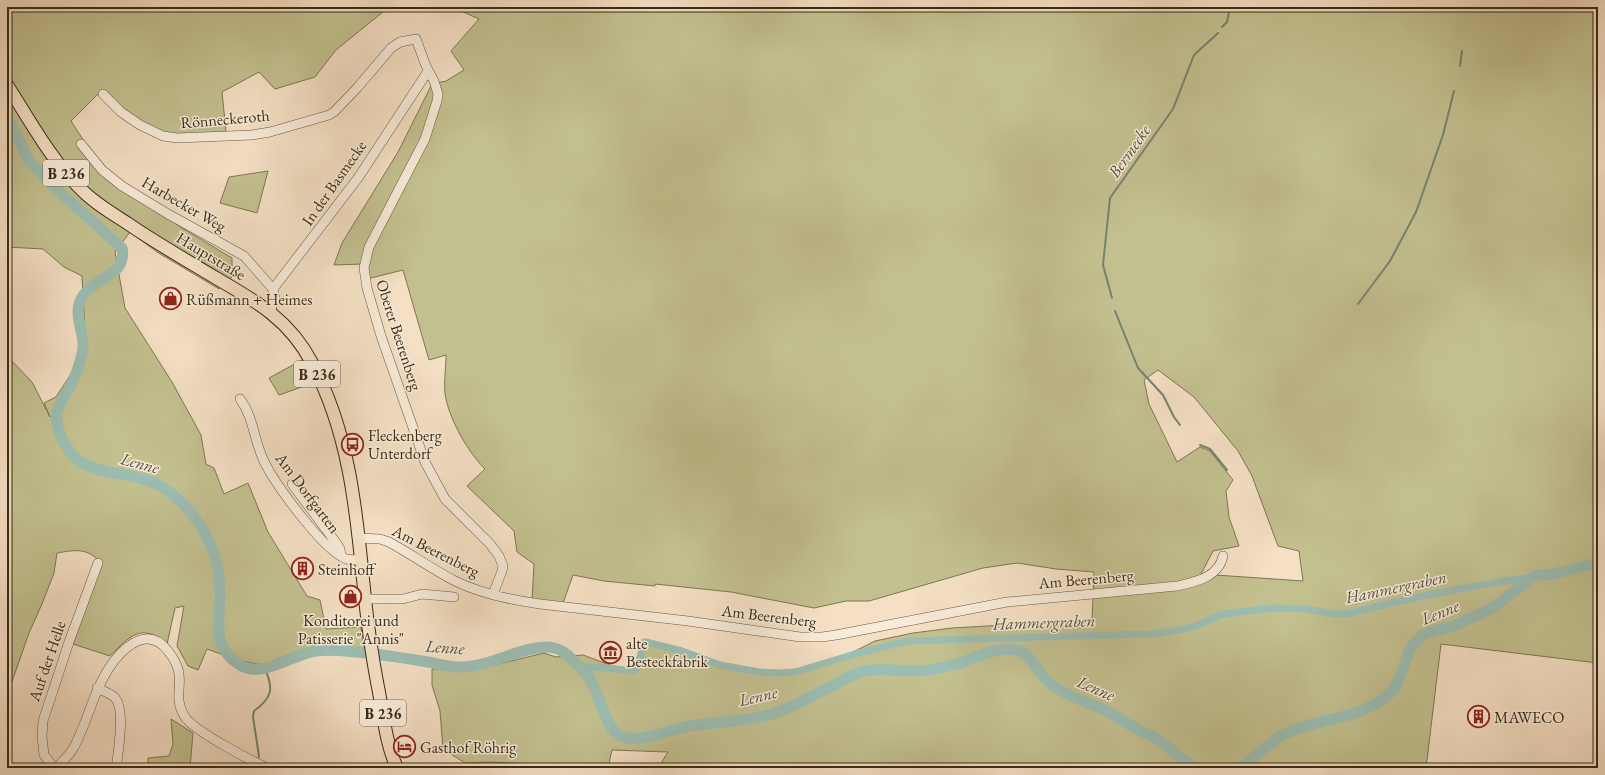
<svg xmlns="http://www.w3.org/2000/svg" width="1605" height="775" viewBox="0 0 1605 775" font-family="'EB Garamond',serif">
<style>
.green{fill:#c3c090;stroke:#7e7652;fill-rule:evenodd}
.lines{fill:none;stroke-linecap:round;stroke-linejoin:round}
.stream{stroke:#758373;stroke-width:2}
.canal{stroke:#9cbdb2;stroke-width:7}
.river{stroke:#9cbdb2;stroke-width:11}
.minor-casing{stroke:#695841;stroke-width:10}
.major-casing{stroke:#3a2b15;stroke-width:14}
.minor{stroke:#f8ebd9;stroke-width:9}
.major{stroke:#f5e0c5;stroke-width:12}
.labels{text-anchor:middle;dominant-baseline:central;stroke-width:3;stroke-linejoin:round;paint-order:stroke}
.shield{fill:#f8ebd9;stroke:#736550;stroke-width:1}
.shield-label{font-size:15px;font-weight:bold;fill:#3a2b15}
.street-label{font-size:16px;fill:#3a2b15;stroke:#f8ebd9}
.poi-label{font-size:16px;fill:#3a2b15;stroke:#f8ebd9;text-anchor:start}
.water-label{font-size:17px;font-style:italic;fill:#52503c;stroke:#f8ebd9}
</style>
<rect width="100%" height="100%" fill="#f5e0c5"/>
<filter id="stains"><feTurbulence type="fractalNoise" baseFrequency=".005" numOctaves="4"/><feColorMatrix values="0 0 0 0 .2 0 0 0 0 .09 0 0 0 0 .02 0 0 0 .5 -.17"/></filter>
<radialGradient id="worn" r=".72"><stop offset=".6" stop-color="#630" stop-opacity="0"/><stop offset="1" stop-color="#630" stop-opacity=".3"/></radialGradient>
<!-- green -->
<path class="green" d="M7,7H389L336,50L315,77L275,89L259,72L222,92L226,131L199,136L164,135L122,110L103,89L71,121L91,152L112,179L182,228L232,258V277L219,289L157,252L130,232L115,252L125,308L172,382L201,435L206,464L214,468L224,494L248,483L268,532L307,596L320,600L326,629L361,627L365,651L327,646L304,649L262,665L237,660L207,649L198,670L188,666L177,646L184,606L175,608L167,644C141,622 130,636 110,656L73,644L101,563C87,547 75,550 57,553L54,573L42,604L29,633L7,696V359H10L32,382L50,417L44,403L56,397L86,351L82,276L64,267L43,249L7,247Z
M452,7H1598V663L1441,644L1426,768H658L668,752L612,750L608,768H580V766L490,762L465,763L443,749L440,711L432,685V669L482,668L544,653L556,657L583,655L621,669L632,671L637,668L644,642L682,651L720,665L759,672L779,673L795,672L841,658L875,641L913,633L952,628L1092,620L1094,572L1056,569L1017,563L983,568L869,601H846L814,608L731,592L655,584V586L604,581L573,575L563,603L532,600L534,564L517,552L514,531L467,486L485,469C468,452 451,422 446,399C443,389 446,367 446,355L429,360L403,270L367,279L363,264L334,265L342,243L398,152L432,84L446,81L464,70L451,51L479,19ZM1158,370L1194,397L1238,451L1252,476L1278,546L1299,551L1303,581L1201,574L1213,551L1239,546L1229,517L1226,491L1233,480L1210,451L1200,447L1177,462L1149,404L1144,380Z
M268,171L257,213L220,203L229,177Z
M304,359L316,382L279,395L269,378Z
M171,719L193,733L190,768H148V758L169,756L173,744Z"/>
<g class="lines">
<!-- stream -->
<path class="stream" d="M1222,27L1227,22L1230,7
M1460,66L1462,51
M1112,298L1103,265L1110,198L1173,109L1194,55L1218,33
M1358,304L1390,261L1416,212L1443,135L1454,91
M1115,311L1138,368L1163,395L1174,417L1180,425
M1200,445L1210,449L1227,470
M257,761L259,756L253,717L254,711C272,698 274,689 265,669"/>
<!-- canal -->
<path class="canal" d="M578,665L586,667L608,668L634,671L637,668L644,642H646L682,651L720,665L759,672L779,673L795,672L855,654L907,641L1151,634L1173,631L1196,626L1222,614L1273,608L1307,609L1334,614H1346C1408,598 1469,586 1532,577"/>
<!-- river -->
<path class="river" d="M7,116L29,161L64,196L122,248C128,278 91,276 80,301C74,315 84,333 83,348C82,357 77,371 74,379C65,398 51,408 59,431C76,480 113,467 152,482C164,486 175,496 184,505C201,523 213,544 218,569C219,579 221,591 220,601C218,627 214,649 240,665C262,679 293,654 316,651C329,649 343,651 356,652C380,654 404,658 428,662C439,664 449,667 460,667C490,667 517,648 546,647C559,647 566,653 574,661C580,667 586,672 590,679C601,696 604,733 627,738C645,741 671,729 690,726C719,721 750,722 778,712C797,705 817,693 836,684C845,679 855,673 865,671C881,668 898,671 914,671C926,671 941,668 953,665C973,660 995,646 1016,650C1031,653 1038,673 1050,683C1069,699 1093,702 1114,715C1121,719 1128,724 1135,728C1142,732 1150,735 1157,739C1170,747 1180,759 1195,768
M1238,768C1254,761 1268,741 1287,733C1320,717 1362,720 1390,693C1405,679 1402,655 1417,640C1427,630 1441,630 1453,626C1463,622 1474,617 1484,612C1502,603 1516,590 1532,577L1537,575L1553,574L1598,563"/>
<defs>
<path id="minor" d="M103,94L121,112L140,125L163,136L177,138L252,135L270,132L329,115L334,112L357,88L391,48L400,42L416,39L426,66L434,81L438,94L437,101L425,139L369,247L364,268L367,288L381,336L425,462L445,499L490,544L499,556L503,566L502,571L493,594
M81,144L102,170L122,186L168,214L244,256L273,289L275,299L270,311
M273,289L358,178L428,71
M240,399C253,416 254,439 263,459C274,483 322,549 346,559C351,560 356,560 361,560
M292,484L337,544L340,549L341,556
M359,538L380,539L389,542C411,554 432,569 455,581C481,594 512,600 540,604L688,621L800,637H822L836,635L1007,602L1177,586C1195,582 1219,577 1223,556
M365,599H403L422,594L454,597
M97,688C103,691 110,693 114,697C126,707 118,754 116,768
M54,768L44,755L42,736L43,721L69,642L98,563
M57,768C62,761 70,755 74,747C89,719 94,687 114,661C128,643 150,627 168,651C172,656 176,662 178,669C183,685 173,699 185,717C194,731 250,760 267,768"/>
<path id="major" d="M7,85C31,122 53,164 86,194C98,205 113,214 127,223C156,243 186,260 216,278C256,301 290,320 312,363C351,436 357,518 365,599C368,627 372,655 377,682C383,710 385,742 397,768"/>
</defs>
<!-- minor casing -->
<use href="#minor" class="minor-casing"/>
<!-- major casing -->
<use href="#major" class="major-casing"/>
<!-- minor -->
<use href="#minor" class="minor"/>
<!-- major -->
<use href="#major" class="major"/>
</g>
<!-- icons -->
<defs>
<symbol id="shop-ring" viewBox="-11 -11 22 22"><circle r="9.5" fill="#f8ebd9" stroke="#8f2418" stroke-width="1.5"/><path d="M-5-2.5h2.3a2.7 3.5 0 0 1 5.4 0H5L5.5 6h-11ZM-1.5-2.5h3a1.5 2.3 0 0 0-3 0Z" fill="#8f2418"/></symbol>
<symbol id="bus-ring" viewBox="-11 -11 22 22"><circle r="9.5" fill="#f8ebd9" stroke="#8f2418" stroke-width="1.5"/><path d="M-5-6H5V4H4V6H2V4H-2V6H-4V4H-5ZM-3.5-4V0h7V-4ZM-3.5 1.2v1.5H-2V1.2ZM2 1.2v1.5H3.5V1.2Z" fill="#8f2418"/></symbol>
<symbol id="building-ring" viewBox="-11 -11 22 22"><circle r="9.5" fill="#f8ebd9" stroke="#8f2418" stroke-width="1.5"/><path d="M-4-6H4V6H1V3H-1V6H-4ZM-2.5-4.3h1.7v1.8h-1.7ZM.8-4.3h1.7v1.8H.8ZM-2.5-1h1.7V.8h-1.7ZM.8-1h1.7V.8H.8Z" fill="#8f2418"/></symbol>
<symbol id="museum-ring" viewBox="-11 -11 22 22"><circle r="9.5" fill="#f8ebd9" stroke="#8f2418" stroke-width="1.5"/><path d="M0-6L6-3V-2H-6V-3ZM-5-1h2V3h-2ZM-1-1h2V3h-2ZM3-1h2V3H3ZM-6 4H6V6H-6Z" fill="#8f2418"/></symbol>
<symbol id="hotel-ring" viewBox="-11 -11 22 22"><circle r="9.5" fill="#f8ebd9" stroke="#8f2418" stroke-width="1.5"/><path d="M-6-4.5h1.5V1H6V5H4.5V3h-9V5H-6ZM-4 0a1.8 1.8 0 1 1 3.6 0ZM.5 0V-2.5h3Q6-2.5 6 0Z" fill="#8f2418"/></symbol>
</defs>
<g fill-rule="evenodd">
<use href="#shop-ring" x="158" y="286" width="25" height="25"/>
<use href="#bus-ring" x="340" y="432" width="25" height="25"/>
<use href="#building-ring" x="290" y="556" width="25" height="25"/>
<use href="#shop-ring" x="338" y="584" width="25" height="25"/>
<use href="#museum-ring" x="598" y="640" width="25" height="25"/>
<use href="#building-ring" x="1466" y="704" width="25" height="25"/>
<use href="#hotel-ring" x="392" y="734" width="25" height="25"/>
</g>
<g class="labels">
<!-- shield labels -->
<g class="shield">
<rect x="43" y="160" width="46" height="26" rx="3"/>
<rect x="294" y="361" width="46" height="26" rx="3"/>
<rect x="360" y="700" width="46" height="26" rx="3"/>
</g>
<g class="shield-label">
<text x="66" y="173">B 236</text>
<text x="317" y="374">B 236</text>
<text x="383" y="713">B 236</text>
</g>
<!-- street labels -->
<g class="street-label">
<text transform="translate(225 119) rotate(-5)">Rönneckeroth</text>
<text transform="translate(334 183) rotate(-55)">In der Basmecke</text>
<text transform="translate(184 204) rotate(30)">Harbecker Weg</text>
<text transform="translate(211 256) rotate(31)">Hauptstraße</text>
<text transform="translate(399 335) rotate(72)">Oberer Beerenberg</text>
<text transform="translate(308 493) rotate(53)">Am Dorfgarten</text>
<text transform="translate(436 551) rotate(27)">Am Beerenberg</text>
<text transform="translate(1086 579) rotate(-5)">Am Beerenberg</text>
<text transform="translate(769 616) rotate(7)">Am Beerenberg</text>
<text transform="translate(47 661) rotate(-71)">Auf der Helle</text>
</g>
<!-- poi labels -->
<g class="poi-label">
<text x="186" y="299">Rüßmann + Heimes</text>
<text x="368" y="435">Fleckenberg<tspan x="368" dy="18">Unterdorf</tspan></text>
<text x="318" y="569">Steinhoff</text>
<text x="351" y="620" text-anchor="middle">Konditorei und<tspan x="351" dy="18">Patisserie "Annis"</tspan></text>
<text x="626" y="643">alte<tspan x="626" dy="18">Besteckfabrik</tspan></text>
<text x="1494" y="717">MAWECO</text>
<text x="420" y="747">Gasthof Röhrig</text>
</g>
<!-- water labels -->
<g class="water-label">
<text transform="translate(1129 151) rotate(-55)">Bermecke</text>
<text transform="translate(140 463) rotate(15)">Lenne</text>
<text transform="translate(1396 587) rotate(-12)">Hammergraben</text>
<text transform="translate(1440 612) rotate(-22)">Lenne</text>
<text transform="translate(1044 622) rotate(-2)">Hammergraben</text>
<text transform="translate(445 647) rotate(4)">Lenne</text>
<text transform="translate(1096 688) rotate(23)">Lenne</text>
<text transform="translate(758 696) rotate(-13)">Lenne</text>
</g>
</g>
<!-- margin -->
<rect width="1605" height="775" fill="none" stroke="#f5e0c5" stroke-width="24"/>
<rect x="8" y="8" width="1589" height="759" fill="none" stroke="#3a2b15" stroke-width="2"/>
<rect x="12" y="12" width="1581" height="751" fill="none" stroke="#3a2b15"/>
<rect width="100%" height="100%" filter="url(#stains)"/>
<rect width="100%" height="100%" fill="url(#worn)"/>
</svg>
